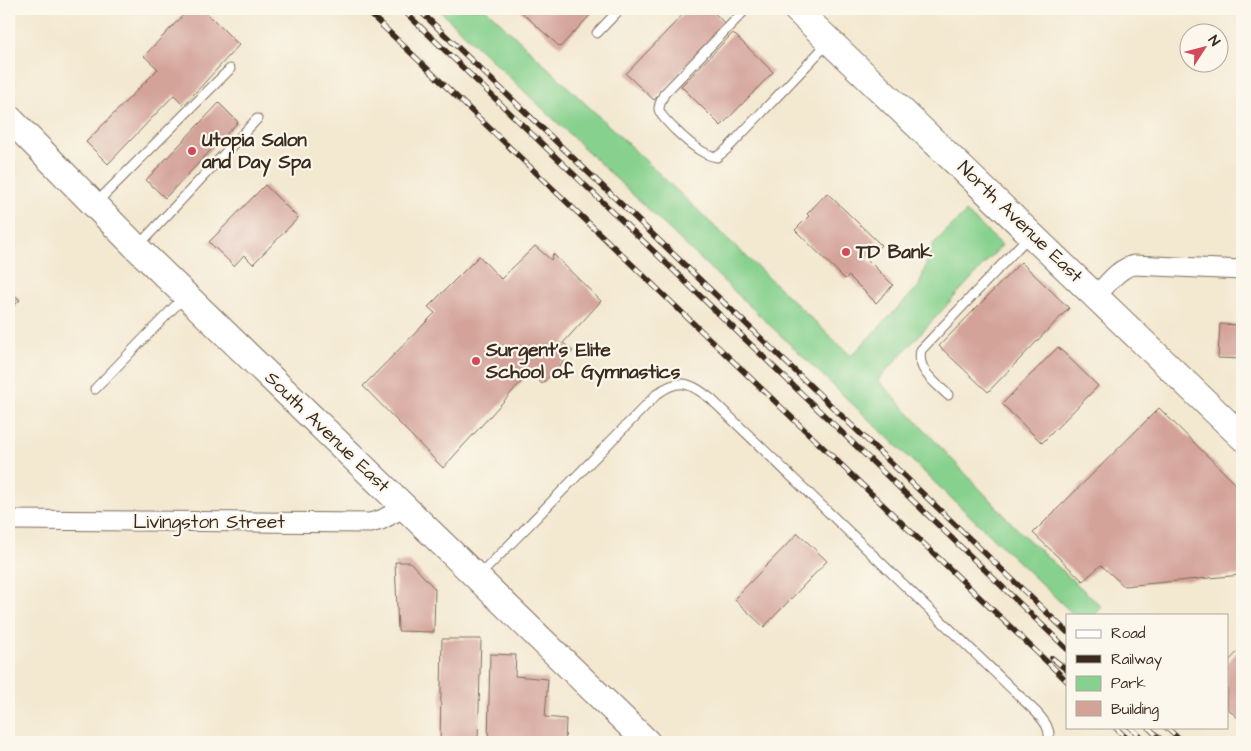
<svg xmlns="http://www.w3.org/2000/svg" width="1251" height="751" viewBox="0 0 1251 751" font-family="'Architects Daughter',sans-serif">
<style>
.green{fill:#87d18e;stroke:#617e56}
.building{fill:#d3a299}
.lines{fill:none;stroke-linecap:round;stroke-linejoin:round}
.service-casing{stroke:#7b6c5c;stroke-width:11}
.minor-casing{stroke:#7b6c5c;stroke-width:21}
.secondary-casing{stroke:#7b6c5c;stroke-width:28}
.service{stroke:#fff;stroke-width:9}
.minor{stroke:#fff;stroke-width:19}
.secondary{stroke:#fff;stroke-width:26}
.rail-casing{stroke:#3b2a1e;stroke-width:5.5}
.rail{stroke:#fbf7ec;stroke-width:4;stroke-dasharray:11;stroke-linecap:butt}
.poi-dot{fill:#d1495b;stroke:#fbf7ec;stroke-width:2}
.labels{text-anchor:middle;dominant-baseline:central;stroke-width:4.5;stroke-linejoin:round;paint-order:stroke}
.poi-label{font-size:19px;font-weight:bold;fill:#3b2a1e;stroke:#fbf7ec;text-anchor:start}
.street-label{font-size:19px;fill:#3b2a1e;stroke:#fbf7ec}
</style>
<rect width="100%" height="100%" fill="#fbf7ec"/>
<filter id="ink" filterUnits="userSpaceOnUse"><feTurbulence type="fractalNoise" baseFrequency=".02" numOctaves="2"/><feDisplacementMap in="SourceGraphic" scale="10" xChannelSelector="R" yChannelSelector="G"/><feConvolveMatrix kernelMatrix="1 2 1 2 8 2 1 2 1" color-interpolation-filters="sRGB"/></filter>
<filter id="wash" filterUnits="userSpaceOnUse"><feTurbulence type="fractalNoise" baseFrequency=".0096" numOctaves="4" result="noise"/><feDisplacementMap in="SourceGraphic" scale="20" xChannelSelector="R" yChannelSelector="G"/><feGaussianBlur stdDeviation="1.12" result="paint"/><feColorMatrix in="noise" values="0 0 0 0 0 0 0 0 0 0 0 0 0 0 0 0 0 1.4 0 .05"/><feComposite in="paint" operator="in"/></filter>
<g filter="url(#wash)">
<rect width="100%" height="100%" fill="#f3e8d0"/>
<!-- green -->
<path class="green" d="M438,9H486L851,356L919,286L933,244L966,212L1002,245L878,380L1021,533L1102,607L1095,615H1074Z"/>
<g id="blocks">
<!-- building -->
<path class="building" d="M189,9H203L239,45L184,105L174,95L108,164L86,142L158,69L144,56Z
M518,9H596L560,47Z
M688,9H711L725,24L654,100L626,74Z
M733,33L773,72L721,126L681,86Z
M219,103L238,122L165,198L146,180Z
M265,185L298,218L253,264L244,255L234,266L209,242Z
M827,193L881,245L867,259L893,285L876,303L849,276L845,279L795,230L809,216L807,214Z
M535,246L551,260L553,254L601,301L563,343L573,351L542,384L531,371L443,468L363,386L435,313L428,307L479,256L501,279Z
M1021,262L1069,308L988,392L939,346Z
M9,290L20,300L9,311Z
M1220,324L1242,325V359L1218,358Z
M1058,347L1098,386L1042,443L1002,404Z
M1159,408L1242,490V574L1241,575L1124,586L1101,565L1083,581L1033,533Z
M798,533L827,561L764,627L734,599Z
M395,562H410L435,589L434,632L398,631Z
M442,639H481L478,742H440Z
M1242,647V722L1227,708V663Z
M490,654L516,655L515,676L548,679L545,717L566,719L565,742H488Z"/>
</g>
</g>
<g filter="url(#ink)">
<use href="#blocks" fill-opacity="0" stroke="#7b6c5c" stroke-width="1"/>
<g class="lines">
<defs>
<path id="service" d="M746,9L664,94C662,99 659,104 659,109C660,118 690,144 698,149C704,153 710,156 717,157L727,149L828,43
M597,33L620,9
M96,203L230,69
M138,246L257,119
M95,389L185,296
M948,395C935,382 916,370 921,350L1030,235
M479,576L657,394C680,377 690,383 711,399L1037,713C1045,722 1051,729 1049,742"/>
<path id="minor" d="M1096,296C1107,285 1118,268 1134,265L1242,270
M9,520L370,523L381,520L405,507"/>
<path id="secondary" d="M796,9L1242,437
M9,118L137,248L647,742"/>
</defs>
<!-- service casing -->
<use href="#service" class="service-casing"/>
<!-- minor casing -->
<use href="#minor" class="minor-casing"/>
<!-- secondary casing -->
<use href="#secondary" class="secondary-casing"/>
<!-- service -->
<use href="#service" class="service"/>
<!-- minor -->
<use href="#minor" class="minor"/>
<!-- secondary -->
<use href="#secondary" class="secondary"/>
<defs>
<path id="rail" d="M365,9L1067,681
M402,9L1067,649
M418,9L1067,632
M1052,658L1067,670
M1115,727L1130,742
M1130,727L1146,742
M1148,727L1163,742
M1166,727L1182,742"/>
</defs>
<!-- rail casing -->
<use href="#rail" class="rail-casing"/>
<!-- rail -->
<use href="#rail" class="rail"/>
</g>
</g>
<!-- markers -->
<g class="poi-dot">
<circle cx="192" cy="151" r="5"/>
<circle cx="846" cy="252" r="5"/>
<circle cx="476" cy="361" r="5"/>
</g>
<g class="labels">
<!-- poi labels -->
<g class="poi-label">
<text x="202" y="140">Utopia Salon<tspan x="202" dy="22">and Day Spa</tspan></text>
<text x="856" y="252">TD Bank</text>
<text x="486" y="350">Surgent's Elite<tspan x="486" dy="22">School of Gymnastics</tspan></text>
</g>
<!-- street labels -->
<g class="street-label">
<text transform="translate(1020 222) rotate(44)">North Avenue East</text>
<text transform="translate(327 432) rotate(44)">South Avenue East</text>
<text x="209" y="522">Livingston Street</text>
</g>
</g>
<!-- margin -->
<rect width="1251" height="751" fill="none" stroke="#fbf7ec" stroke-width="30"/>
<!-- legend -->
<rect x="1066" y="614" width="162" height="115" fill="#fbf7ec" stroke="#aea59a"/>
<rect x="1076" y="630" width="25" height="8" fill="#ffffff" stroke="#aea59a"/>
<text x="1111" y="638" font-size="15" fill="#3b2a1e">Road</text>
<rect x="1076" y="655" width="25" height="8" fill="#3b2a1e" stroke="#aea59a"/>
<text x="1111" y="664" font-size="15" fill="#3b2a1e">Railway</text>
<rect x="1076" y="676" width="25" height="15" fill="#87d18e" stroke="#aea59a"/>
<text x="1111" y="688" font-size="15" fill="#3b2a1e">Park</text>
<rect x="1076" y="701" width="25" height="15" fill="#d3a299" stroke="#aea59a"/>
<text x="1111" y="714" font-size="15" fill="#3b2a1e">Building</text>
<!-- north arrow -->
<g transform="translate(1204 48) rotate(54)"><circle r="24" fill="#fbf7ec" stroke="#aea59a"/>
<path d="M0-4L9 19L0 12L-9 19Z" fill="#d1495b"/>
<text y="-8" font-size="14" font-weight="bold" text-anchor="middle" fill="#3b2a1e">N</text>
</g>
</svg>
